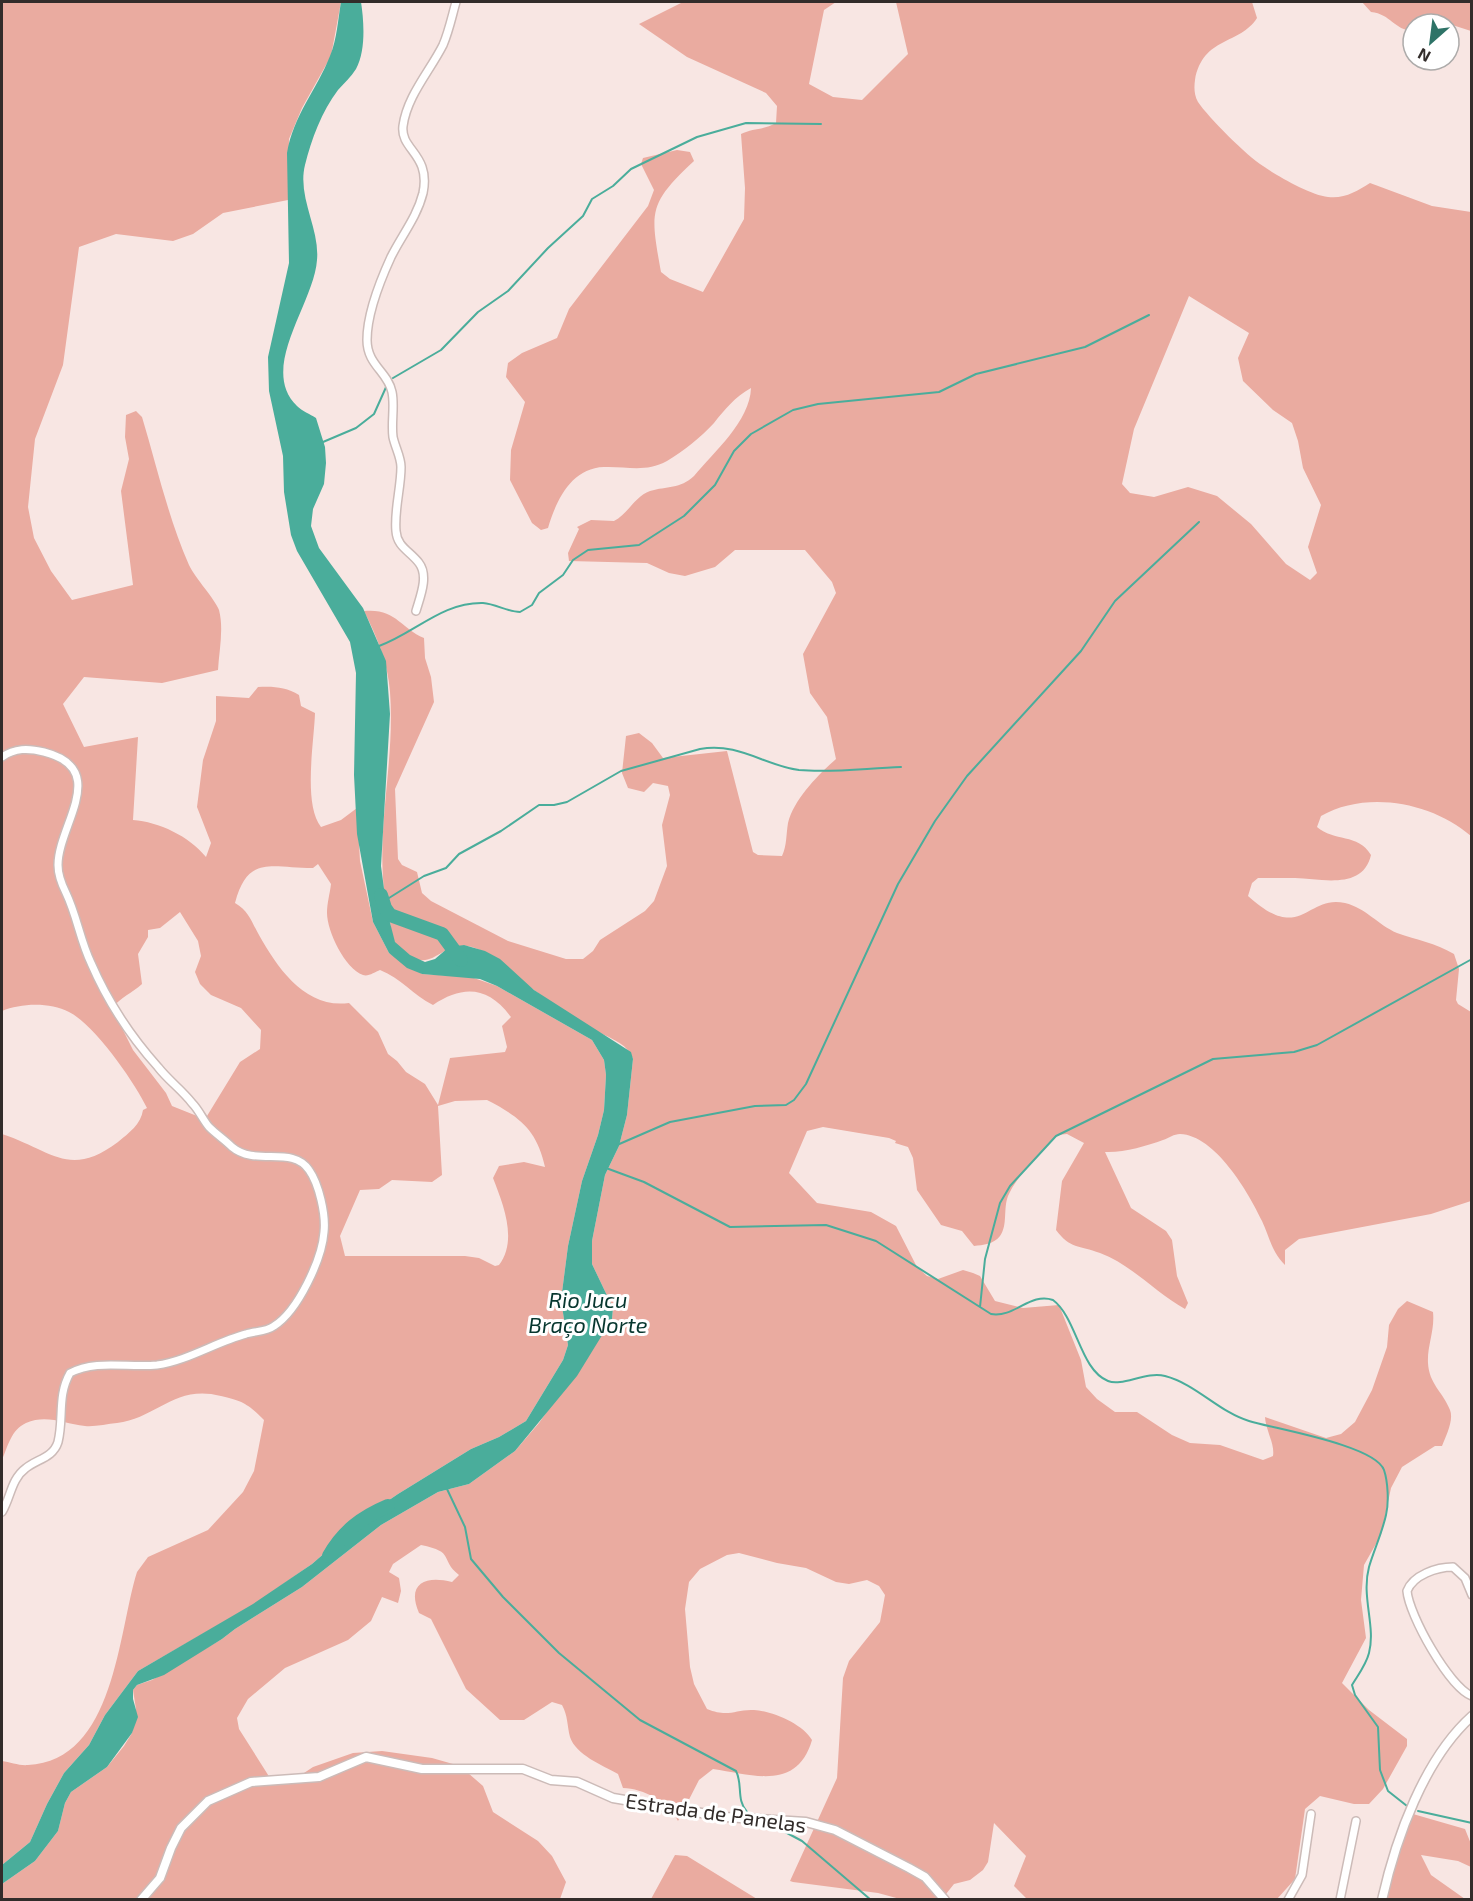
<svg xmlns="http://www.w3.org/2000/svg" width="1473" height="1901" viewBox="0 0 1473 1901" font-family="'Exo 2',sans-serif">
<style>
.green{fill:#eaaba0;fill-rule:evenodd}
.water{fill:#4aad9b}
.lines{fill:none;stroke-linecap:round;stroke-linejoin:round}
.stream{stroke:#4aad9b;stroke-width:2}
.river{stroke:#4aad9b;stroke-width:14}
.minor-casing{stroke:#ccbbb8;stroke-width:10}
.tertiary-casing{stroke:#ccbbb8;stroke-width:11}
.minor{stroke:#fff;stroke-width:7}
.tertiary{stroke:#fff;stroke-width:8}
.labels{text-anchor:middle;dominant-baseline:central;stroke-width:6;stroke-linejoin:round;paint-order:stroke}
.street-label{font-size:21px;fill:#322c2a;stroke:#fff}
.water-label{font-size:22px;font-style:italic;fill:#07372f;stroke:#fff}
</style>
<rect width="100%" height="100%" fill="#f8e6e3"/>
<!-- green -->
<path class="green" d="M2,2H341L331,56L302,108L289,139L288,200L223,213L193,234L173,241L116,234L79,247L63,365L35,439L28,507L34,538L51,571L72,600L133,585L121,491L129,459L125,437L126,415L136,411L142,417C157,467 168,517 189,565C195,578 215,599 219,610C224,629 219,651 218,670L162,683L84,677L63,704L84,747L138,737L133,820C159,822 189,836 206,857L211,843L197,807L203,760L216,721V696L249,698L258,687C273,686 286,687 299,695L301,706L315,713C314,743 303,804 321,827L341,820L357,808L360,861L373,922L389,953L422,974L471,977L497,986L592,1040L604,1060L606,1075L604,1110L598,1135L582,1181L568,1246L561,1300L568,1345L563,1360L526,1421L499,1437L471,1449L398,1494L373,1511L312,1564L253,1605L138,1671L105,1715L89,1745L64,1773L47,1804L30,1842L2,1865V1761C10,1762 20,1766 28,1765C115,1761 118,1632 137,1572L148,1557L208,1530L243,1492L254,1471L264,1420C248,1404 243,1401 221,1396C175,1384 157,1418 117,1423C107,1424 94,1427 85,1426C64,1424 47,1414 26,1423C11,1430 8,1446 2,1460V1134C51,1150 69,1179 118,1142C129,1133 141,1124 143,1110L147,1108C135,1083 95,1025 69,1012C50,1002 21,1003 2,1011ZM318,864L331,884C330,893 327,903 327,913C327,931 345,969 363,975C368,977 375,972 380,970C401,978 413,995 433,1005C463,985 488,986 511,1017L502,1026L507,1047L505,1052L450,1058L438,1105L425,1084L406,1072L397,1061L388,1054L378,1032L349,1003C306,1009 278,969 259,935C251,921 249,911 235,903C248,854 271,868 313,868ZM180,912L198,941L201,956L195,972L200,984L211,995L241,1008L261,1030L260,1049L240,1062L207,1116L202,1118L172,1106L166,1093L133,1050L112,1008C121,997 132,993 142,984L138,954L148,937V930L160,928ZM487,1100C520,1117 537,1130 545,1167L524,1162L499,1166L493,1178C503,1204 518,1240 499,1265L495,1266L479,1258L465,1256H345L340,1236L360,1190L379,1189L392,1180L432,1182L442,1175L438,1106L455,1101Z
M683,2H836L824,10L809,84L833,97L862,100L908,54L896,2H1252L1257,18C1240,45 1203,36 1195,80C1194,87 1194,95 1198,102C1208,117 1247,156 1263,166C1277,176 1311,195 1328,197C1345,199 1357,191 1370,183L1432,206L1471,212V836C1432,802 1366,790 1321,816L1317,827C1334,842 1358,833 1371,855C1363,890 1322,879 1295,878C1283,878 1270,878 1258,878L1252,883L1248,896C1302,945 1306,894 1345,903C1366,908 1378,925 1397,933C1417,940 1435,943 1454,954L1459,969L1456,1000L1458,1004L1471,1012V1201L1431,1214L1299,1239L1285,1250V1265C1271,1251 1270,1238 1262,1221C1249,1193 1215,1135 1180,1134C1174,1134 1169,1138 1163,1140C1146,1146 1123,1153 1105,1152L1131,1208L1166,1231L1172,1240L1177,1276L1188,1303L1185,1309C1156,1293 1132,1265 1100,1253C1079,1245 1070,1249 1056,1230L1062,1181L1084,1143L1067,1134L1057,1135C1041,1154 1018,1173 1008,1196C1003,1209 1008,1225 1000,1236C994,1244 983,1245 974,1246L962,1231L941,1225L917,1190L913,1158L908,1147L895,1143L896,1141L889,1138L823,1127L807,1131L789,1173L817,1203L871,1212L896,1226L917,1267L927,1276L938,1279L963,1270L973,1273L980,1276L995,1301L1023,1308L1059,1305L1081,1360L1086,1387L1097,1399L1115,1412H1137L1172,1435L1190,1443L1220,1445L1263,1460L1273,1456C1275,1444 1266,1431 1265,1417L1326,1438L1341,1434L1355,1422L1372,1390L1387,1347L1389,1325L1398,1309L1407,1301L1433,1312C1435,1330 1427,1346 1428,1363C1429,1384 1443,1392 1450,1410C1454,1420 1446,1436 1442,1446H1435L1402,1467L1391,1488L1381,1535L1364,1565L1361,1600L1366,1638L1342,1683L1369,1710L1407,1739V1746L1383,1789L1369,1804H1354L1320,1796L1305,1809L1295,1879L1277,1899H1027L1014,1886L1026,1856L994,1823L988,1862L983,1870L970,1880L954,1884L942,1899H900L878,1893L793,1882L790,1881L837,1778L843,1678L849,1661L880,1622L885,1595L879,1586L867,1580L849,1584L836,1582L806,1568L777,1563L739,1553L727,1555L700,1569L689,1582L685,1609L690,1667L694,1684L707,1709C729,1718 735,1709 754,1710C772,1711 803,1724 812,1740C797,1791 754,1775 713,1769L699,1780L678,1821C670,1803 643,1788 623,1788L618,1774C602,1765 576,1755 570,1737C567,1725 568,1716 562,1705L552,1702L524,1720H500L466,1689L431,1619L419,1613C406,1583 426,1575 452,1582L459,1575C439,1559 456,1552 421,1545L393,1564L389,1572L399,1578L401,1591L398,1603L382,1597L371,1621L348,1640L285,1668L248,1699L237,1718L239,1729L270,1778L295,1779L313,1767L353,1753L382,1751L432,1758L460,1766L483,1786L493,1812L538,1841L552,1856L566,1882L560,1899L2,1900V1884L35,1861L58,1831L65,1803L71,1792L107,1767L124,1746L132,1733L136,1709L133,1690L137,1685L152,1680L222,1639L235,1629L302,1587L381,1525L438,1492L469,1484L515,1451L539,1423L612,1319L613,1308L592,1264V1241L605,1175L619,1146L627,1115L633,1059C627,1042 608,1038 595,1030C574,1017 553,1004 534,990C512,974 499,955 472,947C438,938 432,983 396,944C392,939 391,929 390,922C370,846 396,770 390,692C388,663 377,637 364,611C396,608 400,628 424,638L425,658L431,677L434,702L395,789L398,859L402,865L417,872L422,893L431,901L508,941L566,959H583L593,951L600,940L645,911L654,901L667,866L662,825L670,795L668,786L653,783L644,792L628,788L622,773L626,736L639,733L652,743L663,758L727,751L753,852L758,855L782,856C787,845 786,835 788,823C794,799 818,775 836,759L827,717L810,693L803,654L836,593L832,582L805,550H735L715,567L685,576L669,573L647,563L569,561L568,553L579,529L577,527L591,520L614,521C628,514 635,496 650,491C667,486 680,489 694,476C714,452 750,421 751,388C735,397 725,409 714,423C701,437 684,451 667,461C645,473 626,466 604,467C571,468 556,501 548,528L541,530L532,523L510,480L511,450L525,402L506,377L508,363L522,353L557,338L569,309L648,206L654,190L641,164L643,158L677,150L690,152L694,161C648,204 650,211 661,272L670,279L703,292L744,219L745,188L741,134C753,128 764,130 776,123L777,106L766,93L687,57L639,24ZM1189,296L1249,333L1238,358L1243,381L1273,410L1292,423L1298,441L1303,468L1321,505L1308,547L1317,573L1310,580L1286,564L1251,524L1217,496L1188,487L1154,497L1130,493L1122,484L1134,429Z
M1362,2H1471V31L1443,22L1413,24V31C1394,30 1391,14 1371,12Z
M1413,1814L1465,1829L1471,1844V1867L1458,1861L1421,1855L1431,1875L1465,1899L1384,1900L1394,1862Z
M675,1855L687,1856L757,1899H651Z"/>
<!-- water -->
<path class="water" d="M341,2H361C364,21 366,51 356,69C351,77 344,83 338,90C322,111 311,140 305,165C297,197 320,229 317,260C314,304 258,368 297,406C302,411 310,414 316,418L325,447L326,463L324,484L313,509L311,526L319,548L363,608L386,661L390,714L381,866L387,911L395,942L410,955L425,962L435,959L449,947L464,945L485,951L500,959L534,990L631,1052L633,1059L627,1115L619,1146L605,1175L592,1241V1264L613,1308L612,1319L577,1376L515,1451L469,1484L438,1492L381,1525L302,1587L235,1629L222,1639L164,1675L137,1685L133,1690V1699L138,1717L132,1733L107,1767L71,1792L65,1803L58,1831L35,1861L2,1884V1865L30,1842L47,1804L64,1773L89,1745L105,1715L138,1671L253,1604L312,1564L373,1511L398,1494L471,1449L499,1437L526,1421L563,1360L568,1345L561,1300L568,1246L582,1181L598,1135L604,1110L606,1075L604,1060L592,1040L497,986L480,979L422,974L407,968L389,953L373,922L357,834L354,775L356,673L350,642L297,551L291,535L284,492L283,456L269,391L268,357L289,263L287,153C293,116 317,89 330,56C337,39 338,19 341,2Z"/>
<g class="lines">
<!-- stream -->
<path class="stream" d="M393,378L441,350L478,312L508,291L548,248L583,216L592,199L613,186L631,169L697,137L746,123L821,124
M323,442L356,428L374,414L387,385
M379,646C415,633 442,602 483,603C496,604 508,612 520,612L532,605L539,593L563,575L573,560L588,550L639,545L684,516L715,485L734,451L751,434L793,410L818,404L939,392L976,374L1085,347L1149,315
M384,897L389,898L424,876L446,868L459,854L501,831L539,805H554L567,802L621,771L700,749C739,742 765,766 799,770C833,773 867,768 901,767
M617,1145L670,1122L755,1106L786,1105L794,1100L806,1084L898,884L935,821L967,776L1081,651L1115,601L1199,522
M606,1168L644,1182L730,1227L826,1225L876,1241L991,1314C1015,1318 1030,1292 1053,1300C1077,1318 1080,1370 1108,1381C1122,1387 1146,1371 1165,1376C1196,1384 1219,1412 1249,1421C1275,1429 1375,1445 1384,1470C1388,1482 1389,1503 1386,1515C1382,1533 1374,1550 1369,1567C1361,1597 1376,1626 1369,1653C1366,1665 1358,1675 1352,1685L1355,1695L1378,1727L1380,1770L1388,1791L1407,1806
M980,1307L985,1259L1000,1203L1010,1186L1056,1136L1213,1059L1294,1052L1317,1045L1472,959
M447,1489L465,1527L471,1559L503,1597L559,1653L640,1720L736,1771C743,1784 736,1800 747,1812
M1418,1811L1472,1823
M772,1825L802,1841L871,1900"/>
<!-- river -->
<path class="river" d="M381,895L385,908L390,915L442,934L461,960
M329,1556C343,1531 362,1517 388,1506"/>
<defs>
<path id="minor" d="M416,611C420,597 429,576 419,563C410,551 397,547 396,531C394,510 401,488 401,467C401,457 395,447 393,437C391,422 395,406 392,392C388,372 367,365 367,340C367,314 380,281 391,257C402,235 417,217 423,193C431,154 400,150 403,126C407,96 430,71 443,45C449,31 452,16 456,2
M2,757C15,748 28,748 44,752C111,769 58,825 58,865C58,875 62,885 66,893C77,916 80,940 91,963C107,1000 131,1037 158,1067C168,1080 182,1090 192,1103C199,1110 203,1120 209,1127C216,1134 225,1140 232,1147C256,1167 292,1145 309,1170C319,1184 326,1215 324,1232C322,1259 298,1311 274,1326C266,1332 255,1331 246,1334C216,1342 187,1361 157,1365C128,1368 96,1359 70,1373C57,1396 64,1418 58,1442C53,1458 37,1459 26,1468C11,1479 11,1497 2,1512
M1472,1595L1465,1578L1453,1567C1437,1567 1413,1575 1407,1591C1409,1615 1449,1687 1472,1696
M1288,1900L1302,1875L1311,1814
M1340,1900L1356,1821"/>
<path id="tertiary" d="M141,1900L160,1878L171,1848L181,1828L208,1801L251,1782L319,1777L366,1757L422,1769H523L551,1780L577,1782L613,1798L725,1817L806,1822L835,1830L909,1868L925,1877L945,1900
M1382,1900C1396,1838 1424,1759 1472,1716"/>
</defs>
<!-- minor casing -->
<use href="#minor" class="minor-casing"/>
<!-- tertiary casing -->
<use href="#tertiary" class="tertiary-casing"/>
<!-- minor -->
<use href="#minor" class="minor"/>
<!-- tertiary -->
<use href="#tertiary" class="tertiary"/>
</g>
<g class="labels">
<!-- street labels -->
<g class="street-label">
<text transform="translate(716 1812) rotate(8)">Estrada de Panelas</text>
</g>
<!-- water labels -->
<g class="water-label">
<text x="588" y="1299">Rio Jucu<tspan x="588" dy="25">Braço Norte</tspan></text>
</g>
</g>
<!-- border -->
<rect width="1473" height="1901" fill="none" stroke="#322c2a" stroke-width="6"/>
<!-- north arrow -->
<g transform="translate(1431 42) rotate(208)"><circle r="28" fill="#ffffff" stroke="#adabaa" stroke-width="1.5"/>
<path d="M0-4.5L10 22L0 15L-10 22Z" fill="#2e7367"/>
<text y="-9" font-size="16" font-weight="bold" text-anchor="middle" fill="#322c2a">N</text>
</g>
</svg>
